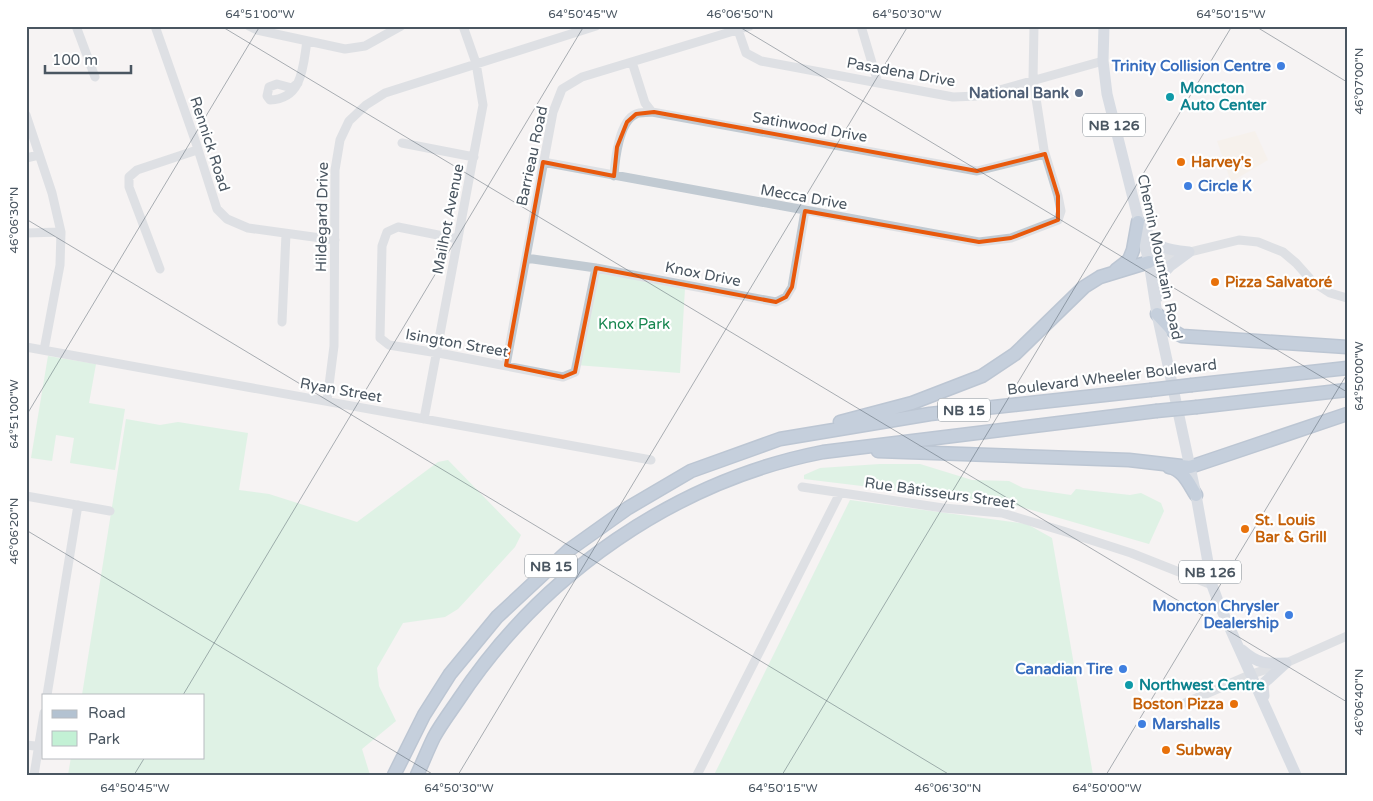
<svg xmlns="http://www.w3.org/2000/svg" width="1373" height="801" viewBox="0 0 1373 801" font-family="'Varela Round',sans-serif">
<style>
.green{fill:#c3f1d5}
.sand{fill:#f5f0e5}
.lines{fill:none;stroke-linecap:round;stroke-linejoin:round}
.highway-casing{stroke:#7690ad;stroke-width:15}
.minor{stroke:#c1cad2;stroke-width:9}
.major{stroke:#b3c2d1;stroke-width:11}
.highway{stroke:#8ba5c1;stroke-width:12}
.highway-bridge-casing{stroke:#7690ad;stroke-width:15;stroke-linecap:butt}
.highway-bridge{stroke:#8ba5c1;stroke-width:12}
.marked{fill:none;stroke:#e8590c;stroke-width:4;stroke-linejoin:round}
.ticks{fill:none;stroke:#4a5661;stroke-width:1;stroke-opacity:0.45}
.shop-dot{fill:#3f7fe0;stroke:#fff;stroke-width:2}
.service-dot{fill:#5c6f8a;stroke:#fff;stroke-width:2}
.culture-dot{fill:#0f9aa8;stroke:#fff;stroke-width:2}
.food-dot{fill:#e8710a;stroke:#fff;stroke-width:2}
.labels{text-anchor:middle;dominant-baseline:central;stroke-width:4.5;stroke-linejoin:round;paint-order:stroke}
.shield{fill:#fff;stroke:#808990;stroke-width:1}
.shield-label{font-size:14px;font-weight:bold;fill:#4a5661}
.shop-label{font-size:15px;font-weight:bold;fill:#366cbe;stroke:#fff;text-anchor:end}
.street-label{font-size:15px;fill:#4a5661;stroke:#fff}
.culture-label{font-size:15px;font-weight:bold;fill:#0d838f;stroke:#fff;text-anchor:start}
.service-label{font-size:15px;font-weight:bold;fill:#4e5e75;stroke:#fff;text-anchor:end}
.food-label{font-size:15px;font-weight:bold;fill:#c56008;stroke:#fff;text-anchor:start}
.park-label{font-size:15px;fill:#17864f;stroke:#fff}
.neatline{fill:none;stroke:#4a5661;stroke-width:2}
.ticks-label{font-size:12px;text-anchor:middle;fill:#4a5661}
</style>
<rect width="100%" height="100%" fill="#f5f3f3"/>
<!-- green -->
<path class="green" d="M596,268L685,288L680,373L576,365Z
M48,356L96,364L89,403L125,409L115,470L70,463L74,438L56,435L52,461L31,458Z
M126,419L160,425L178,422L248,433L239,490L269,494L357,522L438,462L448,460L521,535L515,547L458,609L445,617L403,623L377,668L379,686L396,721L362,749L370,775H68L71,757H204V695H82Z
M880,464H920L972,480L1009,481L1023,488L1071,495L1076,489L1130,495L1141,493L1161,503L1164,511L1149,544L1011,504L804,479V475L820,468Z
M850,500L1027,524L1052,538L1093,775H714Z"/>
<!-- sand -->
<path class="sand" d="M1255,131L1268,160L1231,182L1217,141Z"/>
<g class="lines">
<defs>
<path id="highway" d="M1116,270L1129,260L1133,250L1138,222
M1157,314L1173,331L1182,336L1347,347
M1192,385L1347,368
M1197,407L1347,390
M840,422L912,403L982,376L1015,354L1084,287L1100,277L1149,262
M878,451L1129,460L1190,467L1347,414
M1169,467C1183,469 1189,484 1196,495
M394,775L424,715L450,674L497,617L569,550L628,508L691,471L780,439L930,414L1150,390
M417,775C423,762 428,749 434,737C441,724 451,711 459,699C542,574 675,481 823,452L1156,411"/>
</defs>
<!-- highway casing -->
<use href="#highway" class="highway-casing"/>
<!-- minor -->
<path class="minor" d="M76,26L95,77
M155,26L195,140L217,209L227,219L248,228L335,240
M249,26L257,30L345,49L365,46L401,26
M861,26L878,83
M738,30L746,53L761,61L953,97L978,96L1103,61
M632,62L645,103L652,112
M298,83L292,88L277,84L269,87L267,96L270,100C303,99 303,66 307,41
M26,115L52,193L61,232L60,265L44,350
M402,143L474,157
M26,158L39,155
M543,162L979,242L1011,238L1058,220L1061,211L1058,196L1044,150L1033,79L1034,26
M614,176C615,160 619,121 636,114C640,112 648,113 652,112L977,171L1045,154
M26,233L61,232
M458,239L398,227L387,232L382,246L380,338L389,345L444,354L563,377L575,372L596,268
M526,258L596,268L776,302L786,297L792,287L805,211
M1149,262L1239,240L1258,242L1283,252L1296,263L1313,282L1330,293L1347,298
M160,269L129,187V177L137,170L197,150
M282,322L286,234
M26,347L651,460
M506,365L553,112L562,89L582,77L750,26
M327,401L334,346L335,170L340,140L349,121L366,105L385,93L596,26
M424,419L483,105L476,63L463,26
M802,487L943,508L1002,513L1063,531L1131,553L1212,585
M26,496L110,511
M47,695L78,505
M1185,703L1252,674L1286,663L1347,636
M26,745L44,747
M34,775L44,713
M697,775L840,493"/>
<!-- major -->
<path class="major" d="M1104,26L1103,61L1107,94L1149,262L1157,314L1196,495L1212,585L1219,604L1296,775
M1141,225C1160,248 1159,249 1189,252
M1158,297L1162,275L1170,266L1189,252
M1242,650C1258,664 1266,664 1286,663
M1264,696L1263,685L1265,682L1286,663"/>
<!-- highway -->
<use href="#highway" class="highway"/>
<defs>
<path id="highway-bridge" d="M1150,390L1192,385
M1156,411L1197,407"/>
</defs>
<!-- highway-bridge casing -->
<use href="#highway-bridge" class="highway-bridge-casing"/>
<!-- highway-bridge -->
<use href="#highway-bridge" class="highway-bridge"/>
</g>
<!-- marked area -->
<path d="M0 0H1373V801H0ZM654,112L977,171L1045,154L1058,196V220L1011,238L979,242L805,211L792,287L786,297L776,302L596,268L575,372L563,377L506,365L543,162L614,176L617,147L627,122L636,114Z" fill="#f5f3f3" fill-opacity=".55" fill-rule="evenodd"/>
<path class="marked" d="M654,112L977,171L1045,154L1058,196V220L1011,238L979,242L805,211L792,287L786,297L776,302L596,268L575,372L563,377L506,365L543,162L614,176L617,147L627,122L636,114Z"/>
<!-- ticks -->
<path class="ticks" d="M221,26L1347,702M738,26L1347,392M1255,26L1347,82M26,219L950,775M26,416L260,26M26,530L434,775M183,695L584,26M134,775L145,757M458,775L908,26M782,775L1232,26M1106,775L1347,374"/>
<!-- markers -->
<g class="shop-dot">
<circle cx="1281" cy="66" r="5"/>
<circle cx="1188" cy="186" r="5"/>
<circle cx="1289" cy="615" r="5"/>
<circle cx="1123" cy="669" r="5"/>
<circle cx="1142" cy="724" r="5"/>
</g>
<circle class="service-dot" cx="1079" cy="93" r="5"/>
<g class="culture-dot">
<circle cx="1170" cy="97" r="5"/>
<circle cx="1129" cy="685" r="5"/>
</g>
<g class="food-dot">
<circle cx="1181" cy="162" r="5"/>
<circle cx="1215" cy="282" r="5"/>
<circle cx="1245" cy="529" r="5"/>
<circle cx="1234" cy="704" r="5"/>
<circle cx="1166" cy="750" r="5"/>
</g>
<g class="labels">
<!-- shield labels -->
<g class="shield">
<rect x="1083" y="113.5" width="62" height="23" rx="4"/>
<rect x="938" y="398.5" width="52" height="23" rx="4"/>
<rect x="525" y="554.5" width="52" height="23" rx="4"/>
<rect x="1179" y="560.5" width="62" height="23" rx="4"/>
</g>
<g class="shield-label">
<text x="1114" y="125">NB 126</text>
<text x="964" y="410">NB 15</text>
<text x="551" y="566">NB 15</text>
<text x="1210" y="572">NB 126</text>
</g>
<!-- shop labels -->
<g class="shop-label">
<text x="1271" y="66">Trinity Collision Centre</text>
<text x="1198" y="186" text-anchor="start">Circle K</text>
<text x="1279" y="606">Moncton Chrysler<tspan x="1279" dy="17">Dealership</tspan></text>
<text x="1113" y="669">Canadian Tire</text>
<text x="1152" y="724" text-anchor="start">Marshalls</text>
</g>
<!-- street labels -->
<g class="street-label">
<text transform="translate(901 72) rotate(10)">Pasadena Drive</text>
<text transform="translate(810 127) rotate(10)">Satinwood Drive</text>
<text transform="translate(210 144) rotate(72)">Rennick Road</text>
<text transform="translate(532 156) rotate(-78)">Barrieau Road</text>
<text transform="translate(804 197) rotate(10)">Mecca Drive</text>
<text transform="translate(322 217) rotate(-89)">Hildegard Drive</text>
<text transform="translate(448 219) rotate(-79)">Mailhot Avenue</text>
<text transform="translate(1160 257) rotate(78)">Chemin Mountain Road</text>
<text transform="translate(703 274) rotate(11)">Knox Drive</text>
<text transform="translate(457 343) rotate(10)">Isington Street</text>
<text transform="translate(1112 377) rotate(-7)">Boulevard Wheeler Boulevard</text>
<text transform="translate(341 390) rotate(10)">Ryan Street</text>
<text transform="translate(940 493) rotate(8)">Rue Bâtisseurs Street</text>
</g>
<!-- culture labels -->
<g class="culture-label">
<text x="1180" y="88">Moncton<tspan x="1180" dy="17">Auto Center</tspan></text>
<text x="1139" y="685">Northwest Centre</text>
</g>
<!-- service labels -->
<g class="service-label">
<text x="1069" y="93">National Bank</text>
</g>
<!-- food labels -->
<g class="food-label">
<text x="1191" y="162">Harvey's</text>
<text x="1225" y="282">Pizza Salvatoré</text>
<text x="1255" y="520">St. Louis<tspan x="1255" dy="17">Bar &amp; Grill</tspan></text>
<text x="1224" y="704" text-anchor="end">Boston Pizza</text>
<text x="1176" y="750">Subway</text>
</g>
<!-- park labels -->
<g class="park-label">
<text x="634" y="324">Knox Park</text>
</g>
</g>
<!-- border -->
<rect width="1373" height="801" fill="none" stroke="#ffffff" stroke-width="55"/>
<!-- legend -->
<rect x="42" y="694" width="162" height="65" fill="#ffffff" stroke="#b7bbc0"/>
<rect x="52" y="710" width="25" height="8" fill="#b3c2d1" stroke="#b7bbc0"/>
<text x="88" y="718" font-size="15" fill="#4a5661">Road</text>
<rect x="52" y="731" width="25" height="15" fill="#c3f1d5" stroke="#b7bbc0"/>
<text x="88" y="744" font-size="15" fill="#4a5661">Park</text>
<!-- scale -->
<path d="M45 65v8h86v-8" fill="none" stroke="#4a5661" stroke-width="2.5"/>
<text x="52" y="65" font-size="15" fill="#4a5661" stroke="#ffffff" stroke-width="4" paint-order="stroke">100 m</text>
<rect x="28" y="28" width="1318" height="746" class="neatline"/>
<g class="ticks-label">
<text x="260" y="18">64°51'00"W</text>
<text x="583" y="18">64°50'45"W</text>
<text x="740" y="18">46°06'50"N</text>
<text x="907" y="18">64°50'30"W</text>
<text x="1231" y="18">64°50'15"W</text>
<text transform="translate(1359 81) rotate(-90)" y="4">46°07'00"N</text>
<text transform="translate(14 220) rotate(-90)" y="4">46°06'30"N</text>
<text transform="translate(1359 376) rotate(-90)" y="4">64°50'00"W</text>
<text transform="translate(14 414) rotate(-90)" y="4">64°51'00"W</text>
<text transform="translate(14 531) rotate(-90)" y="4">46°06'20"N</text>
<text transform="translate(1359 702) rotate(-90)" y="4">46°06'40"N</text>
<text x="135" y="792">64°50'45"W</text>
<text x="459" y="792">64°50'30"W</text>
<text x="783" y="792">64°50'15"W</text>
<text x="948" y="792">46°06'30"N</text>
<text x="1107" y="792">64°50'00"W</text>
</g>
</svg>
